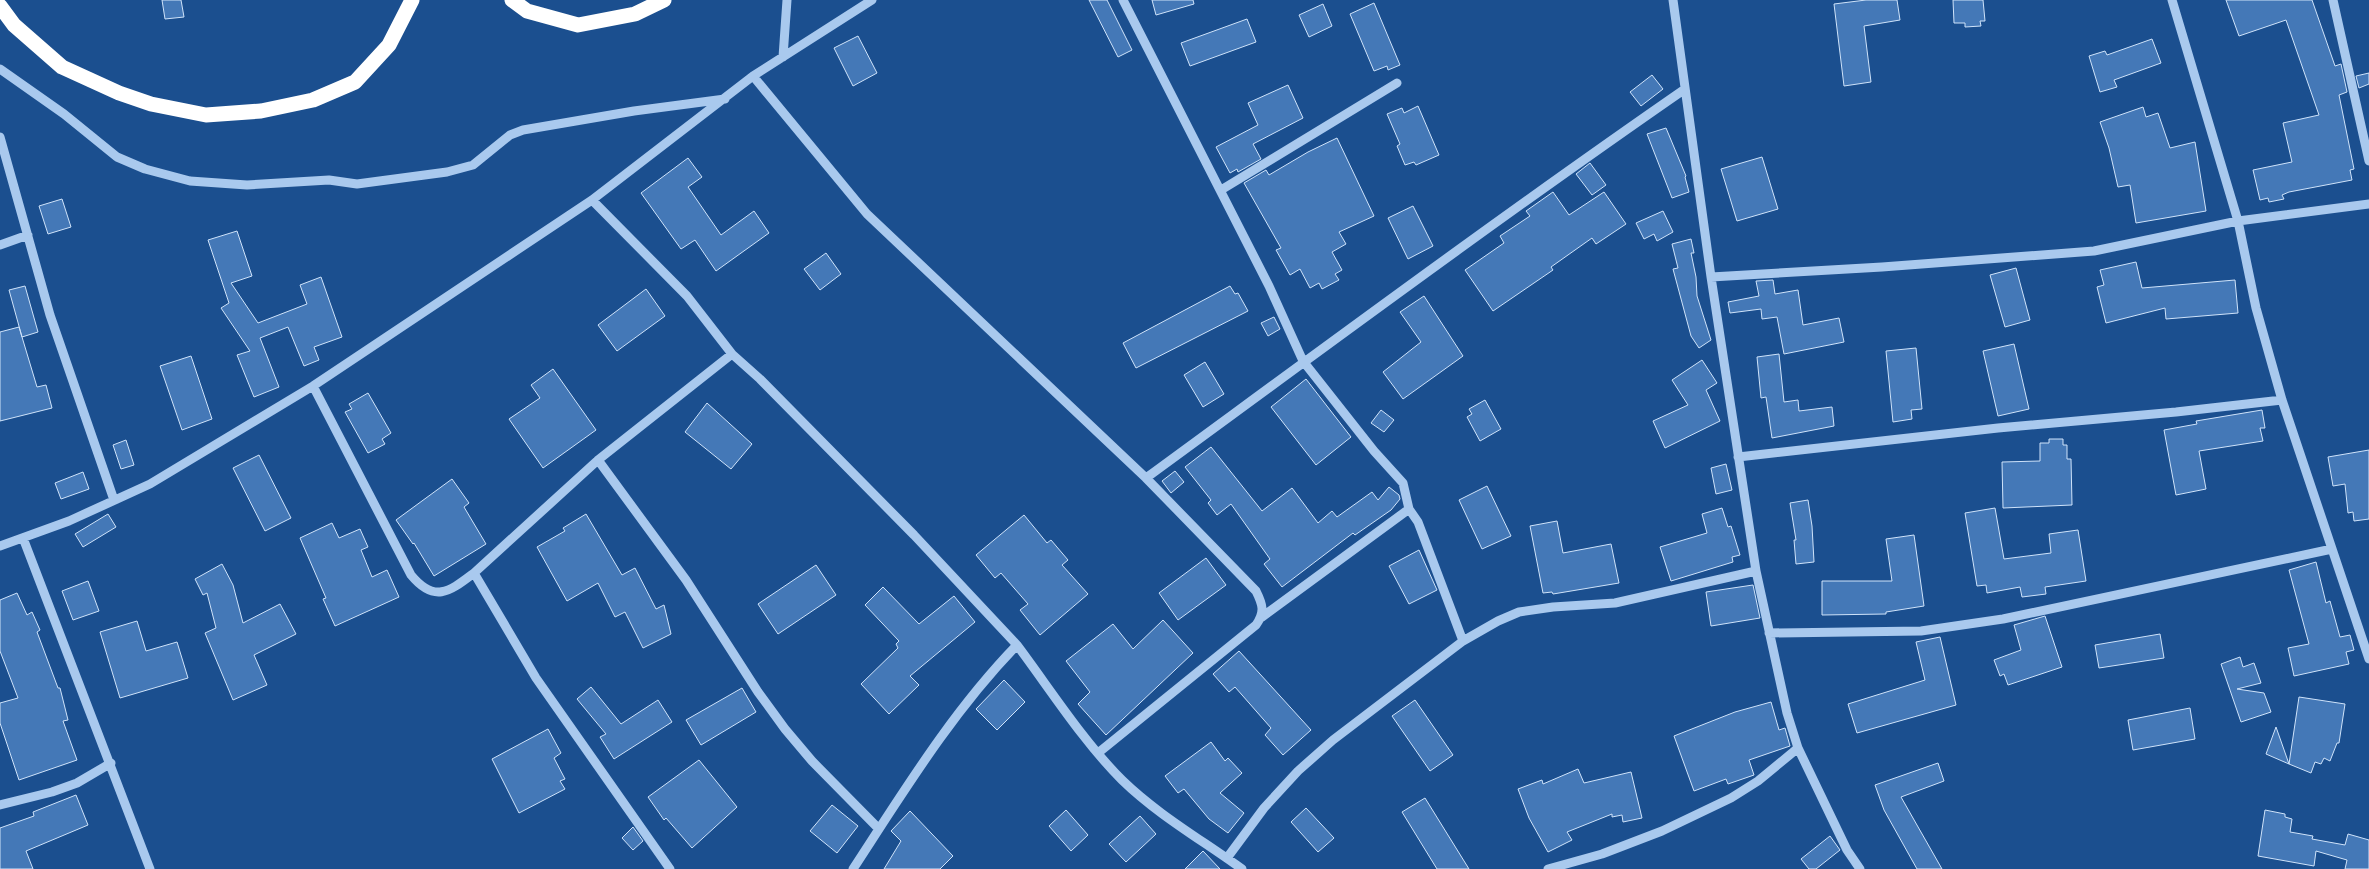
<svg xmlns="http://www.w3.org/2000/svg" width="2369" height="869" viewBox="0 0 2369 869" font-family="'Work Sans',sans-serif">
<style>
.building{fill:#4478b7;stroke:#cfe3fa}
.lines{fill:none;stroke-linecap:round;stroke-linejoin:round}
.minor{stroke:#a9c9ee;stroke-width:9}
.highway{stroke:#fff;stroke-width:15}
</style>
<rect width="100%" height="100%" fill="#1b4f8f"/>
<!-- building -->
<path class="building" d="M162,0H181L184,17L165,19Z
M1089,0H1107L1132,50L1118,57Z
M1152,0H1193L1194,4L1156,15Z
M1866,0H1897L1900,20L1864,26L1871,82L1844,86L1834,4Z
M1953,0H1983L1985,21H1980L1981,26L1965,27V23H1954Z
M2226,0H2312L2335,66L2341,64L2347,92L2339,95L2354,169L2350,170L2352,180L2289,192L2282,195L2284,199L2269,202L2268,198L2260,200L2253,170L2292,162L2283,123L2319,115L2286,20L2239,36Z
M1374,3L1400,65L1388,70L1387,66L1374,71L1350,14Z
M1323,4L1332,26L1309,37L1299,15Z
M1247,19L1256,42L1190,66L1181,43Z
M858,36L877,73L853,86L834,48Z
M2152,39L2161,63L2114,80L2117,87L2100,92L2089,56L2105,51L2107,55Z
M2369,73V84L2359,88L2356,76Z
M1652,75L1663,89L1641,106L1630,92Z
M1288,85L1303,118L1253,144L1261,159L1238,172L1237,169L1230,173L1216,147L1258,125L1248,103Z
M1418,106L1439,155L1416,165L1414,162L1405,165L1397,146L1400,144L1387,114L1402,108L1404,113Z
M2143,107L2146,117L2158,113L2170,148L2195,142L2206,211L2136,223L2130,185L2118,187L2109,148L2100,122Z
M1666,128L1686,176L1685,177L1689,192L1672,198L1647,134Z
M1337,138L1374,216L1339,232L1346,244L1332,252L1342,270L1335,274L1339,280L1322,289L1319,283L1310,288L1300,269L1290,275L1276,250L1281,248L1244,183L1266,170L1269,175L1308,152Z
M1762,157L1778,209L1737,221L1721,169Z
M688,158L702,177L688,187L721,235L754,211L769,233L716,271L695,240L681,249L641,193Z
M1590,163L1606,185L1592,195L1576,174Z
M1553,192L1569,215L1604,192L1626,224L1596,244L1592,238L1551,267L1553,270L1493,311L1465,270L1504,243L1500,236L1530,216L1526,211Z
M62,199L71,227L48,234L39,206Z
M1413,206L1433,246L1408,259L1388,218Z
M1663,211L1673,232L1657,241L1654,234L1644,239L1636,223Z
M237,231L252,276L231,283L258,323L307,304L300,285L321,277L342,337L314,347L319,360L304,366L288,327L260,338L279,387L254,397L237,355L250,351L221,308L229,303L208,240Z
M1691,239L1694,253H1691L1696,277L1697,296L1711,340L1699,348L1691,336L1673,269L1678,268L1672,244Z
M826,253L841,274L820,290L804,269Z
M2136,262L2142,288L2235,280L2238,313L2166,319L2165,308L2106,323L2097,287L2104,285L2100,270Z
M2016,268L2030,320L2005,327L1990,275Z
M1773,280L1775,294L1798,290L1803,325L1839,318L1844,342L1784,354L1777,317L1762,319L1761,309L1730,313L1728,302L1759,296L1756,281Z
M25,286L38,332L22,337L9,290Z
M1230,286L1235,294L1238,293L1248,311L1136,368L1123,343Z
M646,289L665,316L617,351L598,325Z
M1424,296L1463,356L1403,399L1383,372L1421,342L1400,312Z
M1274,317L1280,329L1268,336L1261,323Z
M19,327L37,387L46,385L52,408L0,421V332Z
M2014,344L2029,409L1998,416L1983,351Z
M1916,348L1922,409L1911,410L1912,419L1893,422L1886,351Z
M1779,354L1784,402L1798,400L1799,411L1832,407L1834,426L1772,438L1766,397L1761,398L1757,357Z
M191,356L212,419L182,430L160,366Z
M1702,360L1717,383L1706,390L1720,421L1665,448L1653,421L1688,405L1672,380Z
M1205,362L1224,394L1203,407L1184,375Z
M553,369L596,430L543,468L509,419L540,398L531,385Z
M1306,379L1351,437L1316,465L1271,407Z
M368,393L391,433L382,439L385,444L368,453L345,412L352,409L349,404Z
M1485,400L1501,429L1480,441L1467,417L1472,414L1469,409Z
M707,403L752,444L731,469L685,432Z
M1381,410L1394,420L1384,432L1371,423Z
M2262,410L2265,428H2260L2263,441L2199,451L2206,489L2176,495L2164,430L2197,424L2196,421Z
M2049,439H2063V445H2067V459H2071L2072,505L2003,508L2002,462L2040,461V443H2049Z
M126,440L134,465L121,469L113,445Z
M1211,447L1262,511L1292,488L1318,523L1332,511L1337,517L1372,492L1378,500L1389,487L1399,495L1400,499L1391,510L1355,535L1353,533L1282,587L1264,564L1270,559L1231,504L1217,515L1208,503L1211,500L1185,467Z
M2369,450V519L2354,521L2353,512L2348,513L2345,484L2333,486L2328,457Z
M259,455L291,518L265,531L233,468Z
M1726,464L1732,490L1716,494L1711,468Z
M1175,471L1184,482L1171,493L1162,481Z
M83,472L89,489L61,499L55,483Z
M452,479L469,503L464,507L486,544L434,576L414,543L413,544L396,520Z
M1487,486L1511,536L1482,549L1459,500Z
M1808,500L1812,526L1814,562L1796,564L1794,540H1796L1790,503Z
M1722,508L1728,527L1731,526L1740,555L1732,557L1733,562L1671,581L1660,547L1707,533L1702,514Z
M1995,508L2004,559L2051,553L2049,534L2078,530L2086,581L2045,587L2046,594L2022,597L2020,587L1987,593L1986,585L1977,586L1965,513Z
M108,514L116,527L83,547L75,534Z
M586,514L622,575L635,568L656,609L664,605L671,634L643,648L625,612L615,617L598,583L567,601L537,547L565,531L563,528Z
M1024,515L1047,543L1051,540L1068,560L1062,565L1088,594L1040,635L1020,610L1028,604L1001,573L995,578L976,555Z
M1557,521L1563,553L1611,544L1619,583L1553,594L1552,592L1543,593L1530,526Z
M332,523L339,538L360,529L368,547L361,550L372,577L387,570L399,597L335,626L323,599L326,598L300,538Z
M1914,535L1924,606L1886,612V614L1822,615V581H1892L1886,539Z
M1419,550L1437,590L1409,604L1389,566Z
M1206,558L1226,585L1178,620L1159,593Z
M2316,562L2326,603L2330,601L2340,637L2350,635L2354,650L2346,652L2349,664L2294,676L2288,648L2309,644L2289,570Z
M222,564L233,585L243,623L280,604L296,634L254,655L267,685L233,700L205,633L216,628L207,593L203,595L195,579Z
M816,565L836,595L778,634L758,604Z
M88,581L99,611L73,620L62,591Z
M1753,585L1760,618L1711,626L1706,592Z
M883,587L919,624L954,596L975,622L910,676L919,685L889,714L861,684L898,648L896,644L899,641L865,605Z
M17,593L27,615L32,612L40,630L37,632L58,688H60L68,720L63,721L77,760L19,780L0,723V703L18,698L0,651V600Z
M2045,616L2062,667L2008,685L2004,674L2000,676L1994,660L2021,650L2014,625Z
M1163,620L1193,653L1106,735L1078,704L1090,692L1066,661L1113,624L1133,649Z
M137,621L146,651L177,642L188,678L120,698L100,632Z
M2160,634L2164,658L2099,668L2095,645Z
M1940,637L1956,705L1857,733L1848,704L1925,680L1916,642Z
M1239,651L1311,730L1283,755L1265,735L1271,728L1235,687L1229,692L1213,674Z
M2240,657L2243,667L2254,663L2261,683L2237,689L2264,693L2271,712L2241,722L2221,664Z
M1004,680L1025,702L997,730L976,709Z
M591,687L621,724L658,700L672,722L614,759L600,737L606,734L577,699Z
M742,688L756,712L701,745L686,720Z
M2299,697L2345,704L2339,743H2337L2330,761L2324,758L2321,764L2315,762L2311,773L2289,764Z
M1415,700L1453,755L1430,771L1392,716Z
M1771,702L1779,730L1785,728L1790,746L1749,760L1754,775L1728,784L1726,779L1694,791L1674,736L1735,712Z
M2190,708L2195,739L2133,750L2128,720Z
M2276,727L2289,764L2266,754Z
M548,729L561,753L554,758L565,779L560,781L565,789L519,813L492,759Z
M1211,742L1225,761L1228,758L1242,773L1220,793L1244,813L1228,833L1209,819L1184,789L1178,793L1165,776Z
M699,760L737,807L692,848L666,818L664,820L648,797Z
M1938,763L1944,781L1901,797L1942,869H1917L1884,810L1875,785Z
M1578,769L1584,783L1631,772L1642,818L1623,822L1622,815L1612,817V814L1567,832L1572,840L1548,852L1529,818L1518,789L1542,780L1543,784Z
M76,795L88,825L26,851L33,869H0V828L34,816L33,812Z
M1425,798L1469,869H1437L1402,812Z
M832,805L858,826L837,853L810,831Z
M1306,808L1334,838L1318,852L1291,822Z
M1066,810L1088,835L1071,851L1049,826Z
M2265,810L2285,814V817L2292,819L2290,832L2313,836L2312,839L2345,845L2348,834L2369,840V869H2345L2347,860L2316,851L2314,866L2258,856Z
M910,811L953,856L940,869H884L901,841L891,831Z
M1140,816L1156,834L1126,862L1109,844Z
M633,827L643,841L633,850L622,838Z
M1830,836L1840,850L1816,869H1809L1801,859Z
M1203,851L1220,869H1185Z"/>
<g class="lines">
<!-- minor -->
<path class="minor" d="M1123,0L1269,286L1303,361L1374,451L1403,483L1409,509L1418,522L1463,641
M1673,0L1711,277L1756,571L1787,713L1798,748L1847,850L1860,869
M2172,0L2238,221L2256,308L2282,400L2369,659
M2333,0L2369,161
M783,57L787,0
M0,69L64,114L117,157L145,169L190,181L247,185L329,180L357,184L447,172L473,165L510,135L523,130L634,111L725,99
M753,76L867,214L1146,478C1325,347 1503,215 1685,89
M0,137L50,315L114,500
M1221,190L1397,83
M592,200L687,296L732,354L760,379L914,535L1017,645C952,712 904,791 853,869
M0,245L28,235
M1711,277L1882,267L2094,251L2238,221L2369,204
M313,386L411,575C435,604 450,591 474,573L598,460L732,354
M1738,457L1998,428L2176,412L2282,400
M598,460L686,580L758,692L785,729L812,761L879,829
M23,538L150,869
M0,546L69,521L150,484L313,386L592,200L753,76L872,0
M474,573L536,678L670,869
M1262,617L1409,509
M1769,633L1921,631L2003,619L2332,549
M1017,645C1050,689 1083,741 1122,780C1158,815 1202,840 1242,869
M1098,753L1256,625C1265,612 1263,605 1256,591L1146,478
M0,805L52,792L77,783L111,763
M1227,858L1264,808L1298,771L1333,740L1463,641L1498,621L1519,612L1553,607L1615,603L1756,571
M1548,869L1602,854L1662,831L1731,798L1758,781L1798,748"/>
<!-- highway -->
<path class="highway" d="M512,0L527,11L578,25L635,14L664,0
M0,6L14,25L62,67L119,93L151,104L206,115L261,111L313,100L355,82L389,45L412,0"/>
</g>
</svg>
